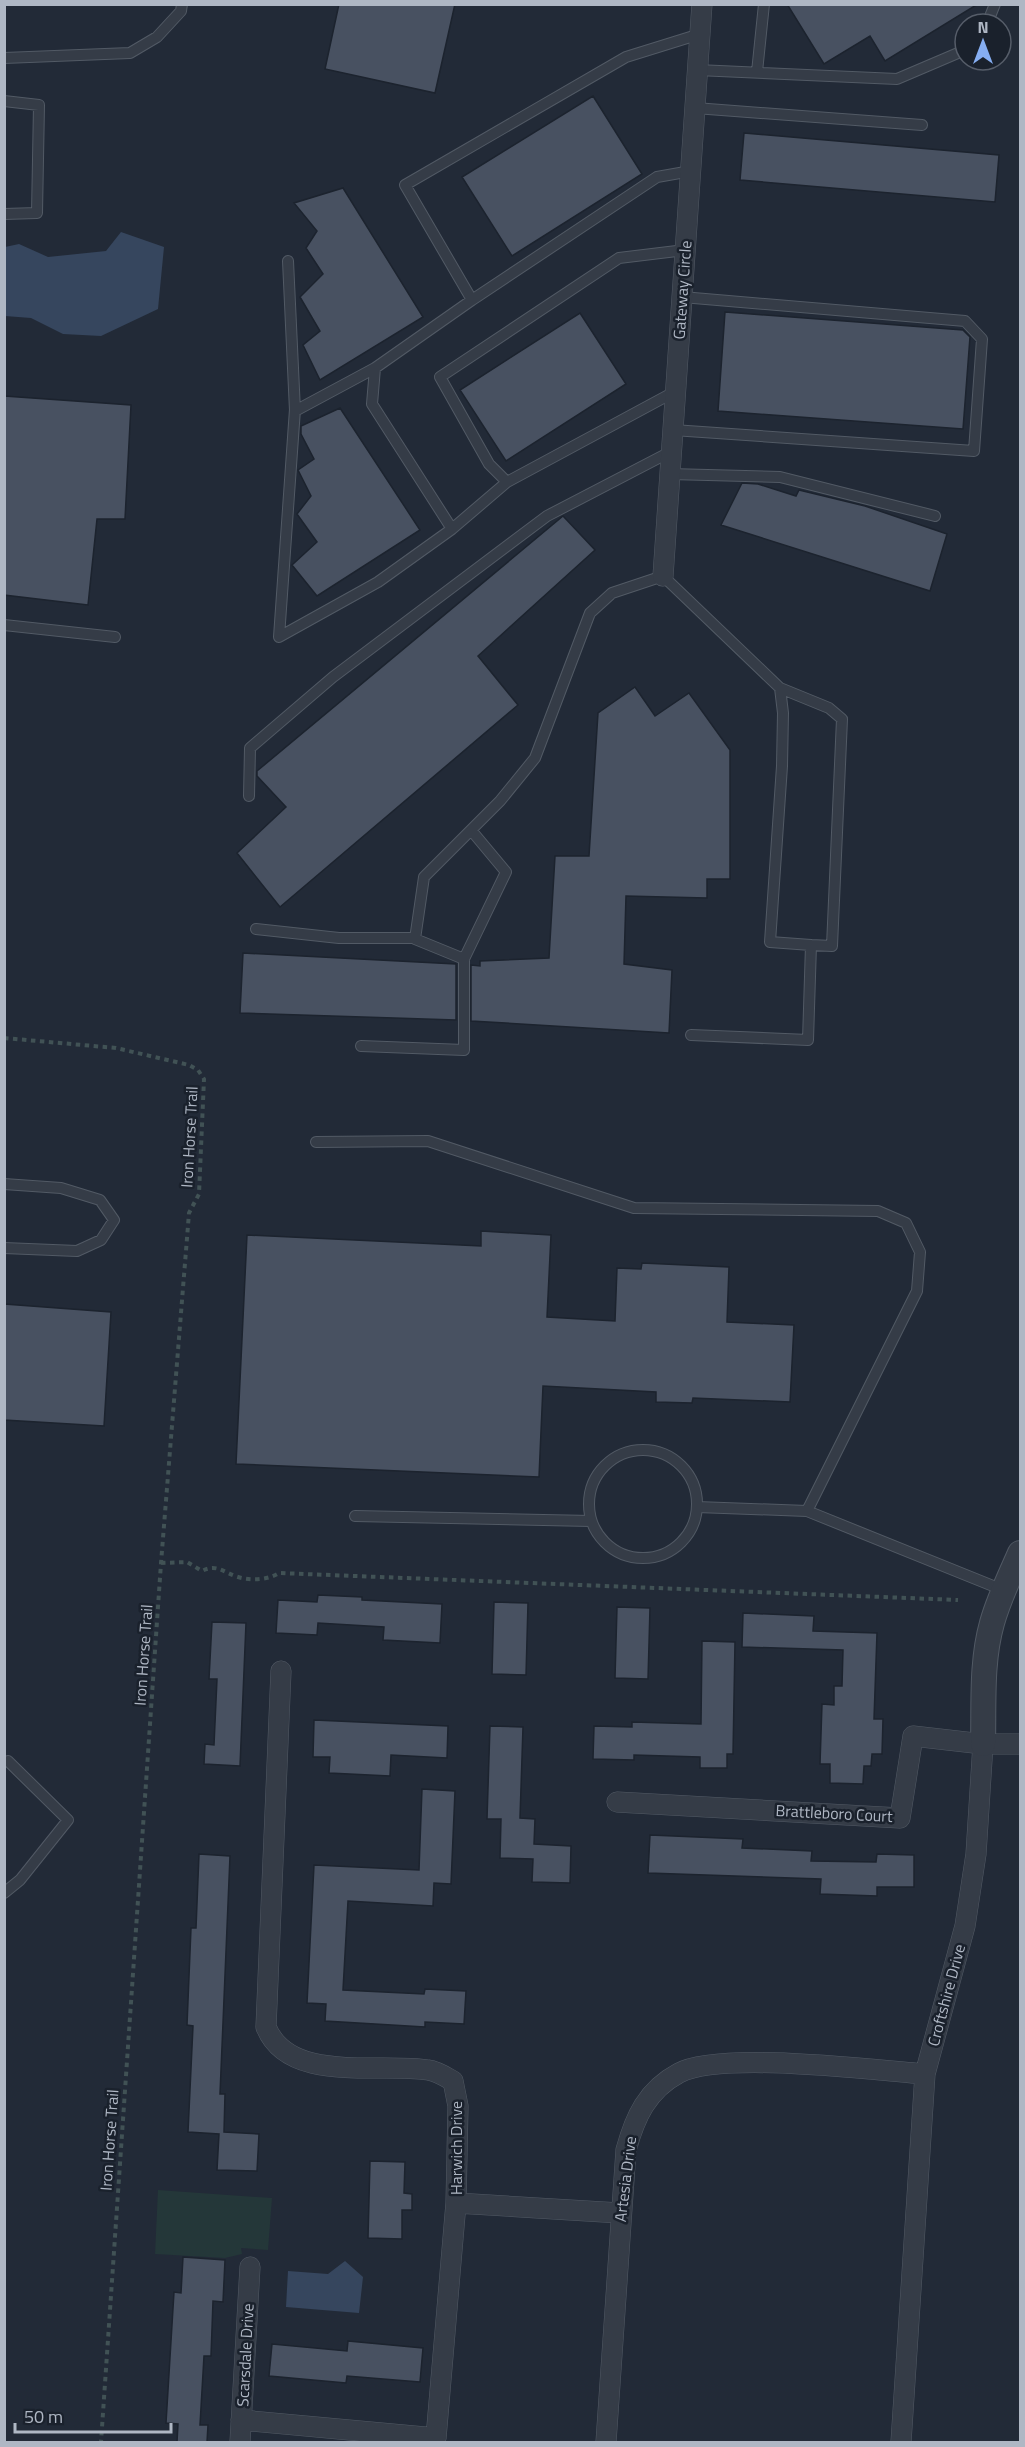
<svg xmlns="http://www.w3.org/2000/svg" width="1025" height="2447" viewBox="0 0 1025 2447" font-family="'Titillium Web',sans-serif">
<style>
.green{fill:#243739}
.water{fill:#36465e}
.building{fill:#485161;stroke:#1c232e;stroke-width:1.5}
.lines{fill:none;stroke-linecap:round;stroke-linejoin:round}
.service-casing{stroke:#525a65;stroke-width:12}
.minor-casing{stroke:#525a65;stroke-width:21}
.tertiary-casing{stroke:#525a65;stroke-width:26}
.path{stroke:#415255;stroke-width:4;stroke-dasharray:4.5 4.5;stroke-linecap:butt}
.service{stroke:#353c47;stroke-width:10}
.minor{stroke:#353c47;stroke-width:20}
.tertiary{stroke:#353c47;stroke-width:24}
.labels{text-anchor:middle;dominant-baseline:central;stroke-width:5;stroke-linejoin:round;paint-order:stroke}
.street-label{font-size:16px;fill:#afb7c4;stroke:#1a212c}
</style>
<rect width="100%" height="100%" fill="#222a37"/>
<!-- green -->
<path class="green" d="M158,2190L272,2198L268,2250L241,2248L242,2254L225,2258L155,2254Z"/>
<!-- water -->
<path class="water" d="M121,232L164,247L158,309L101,336L63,334L31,318L5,316V247L19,244L48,257L106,251Z
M345,2261L363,2277L359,2313L286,2307L288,2271L328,2274Z"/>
<!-- building -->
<path class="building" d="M339,4H455L435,93L325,69Z
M787,4H978L885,61L870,36L824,64Z
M593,96L642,174L512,256L462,177Z
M744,133L999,155L995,202L740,180Z
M343,188L423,317L320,380L303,345L320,331L300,297L323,274L306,248L317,231L294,203Z
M725,312L963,330L970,337L963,429L718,411Z
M580,313L626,384L506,461L460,390Z
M4,396L131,405L125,519H97L88,605L4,595Z
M340,408L420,530L317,596L292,565L317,542L297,514L311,496L298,470L314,459L301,434V426Z
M742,483L758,484L796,496L799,490L865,506L947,534L930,591L721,525Z
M563,516L595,550L478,656L518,705L280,907L237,853L286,807L257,776V771Z
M635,687L655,716L689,693L730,750V879H707V898L626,896L624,964L672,970L669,1033L471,1021V965L480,966V961L549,958L555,856H589L598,713Z
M243,953L456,964V1020L240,1013Z
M481,1231L551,1235L547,1317L615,1321L617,1268L641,1269L642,1263L729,1267L727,1322L794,1325L790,1402L693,1398L692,1403L656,1402V1392L543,1386L539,1477L236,1464L247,1235L481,1246Z
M4,1304L111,1312L104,1426L4,1420Z
M318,1595L362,1597V1600L442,1604L440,1643L383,1640L384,1627L318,1623L317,1635L276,1633L278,1600L317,1602Z
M494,1602L528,1603L526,1675L492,1674Z
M617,1607L650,1608L648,1679L615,1678Z
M743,1613L814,1616L813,1631L877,1633L874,1719H883L882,1754H872L871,1766H864L863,1784L830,1783V1764H820L822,1704L834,1705V1686H842L843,1650L742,1647Z
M212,1622L246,1623L240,1766L204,1764L205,1744L214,1745L217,1679H209Z
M702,1641L735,1642L733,1754H727V1768H700V1757L634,1755V1760L593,1759L594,1726L632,1727V1722L701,1724Z
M314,1720L448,1726L447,1758L391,1755L390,1776L329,1773L330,1757H313Z
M490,1726L523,1727L520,1818L535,1819L534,1844L571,1846L570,1883L532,1882L533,1859L500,1858L501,1819H487Z
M422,1789L455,1791L451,1884L434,1883L433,1906L348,1901L343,1990L424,1994L425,1989L466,1991L464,2024L425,2022V2027L325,2021L326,2004L307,2003L314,1865L419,1870Z
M650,1835L743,1839L742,1848L812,1851L811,1861L876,1862L877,1854L914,1855V1887H877V1896L820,1894L821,1879L648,1873Z
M199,1854L230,1856L220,2094H225L224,2132L259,2134L257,2171L217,2170L219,2134L188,2132L193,2026L187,2025L191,1928H196Z
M370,2161L405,2162L404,2193L412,2194V2210H402V2239L368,2238Z
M183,2257L225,2260L223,2302L213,2301L211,2356H204L200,2425H208L207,2442H177L178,2424L166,2423L174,2292L181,2293Z
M348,2341L423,2348L420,2382L347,2376L346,2383L269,2376L272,2344L347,2351Z"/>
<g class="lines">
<defs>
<path id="service" d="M987,24L995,4
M4,58L130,53L157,37L181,11L182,4
M697,70L897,79L965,50
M757,72L764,4
M4,101L39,105L37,213L4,214
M695,108L922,125
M691,171L657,177L472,300L405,185L626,57L700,34
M288,261L295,411L375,368
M472,300L375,368L372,404L452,529L507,482
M676,391L507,482L489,464L440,377L619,258L685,250
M295,409L279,637L378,582L452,529
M673,430L974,451L982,339L965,321L682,297
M670,474L780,477L935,516
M4,625L115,637
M249,796L250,748L333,677L547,516L672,451
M256,929L339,938H415
M464,959L506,872L471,830
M691,1035L808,1040L811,945L770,942L782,766L783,713L780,688
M361,1046L464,1050V959L415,939L424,877L500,801L535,758L590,613L612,593L663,576L780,688L829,708L842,719L832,946L811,945
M316,1142L428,1141L634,1208L878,1211L906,1223L920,1252L917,1291L807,1511
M4,1184L61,1188L100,1200L114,1220L101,1240L77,1251L4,1248
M589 1504a54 54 0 1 1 108 0a54 54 0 1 1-108 0Z
M697,1507L807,1511L1003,1590
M355,1516L591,1521
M4,1893L20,1880L68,1820L8,1761"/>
<path id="minor" d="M663,576L702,4
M617,1802L900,1818L913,1736L983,1744H1020
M456,2203L620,2213
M241,2420L436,2438L456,2203L458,2106L453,2081C446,2077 437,2071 428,2070C378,2062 289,2084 266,2027L281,1671
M240,2442L250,2267
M606,2442L626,2150C635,2117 647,2090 679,2073C721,2051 871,2070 925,2074
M901,2442L925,2074L965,1926L976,1854L983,1744"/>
<path id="tertiary" d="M983,1744C984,1704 981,1662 992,1623C999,1598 1010,1576 1020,1553"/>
</defs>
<!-- service casing -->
<use href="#service" class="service-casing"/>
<!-- minor casing -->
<use href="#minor" class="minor-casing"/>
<!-- tertiary casing -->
<use href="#tertiary" class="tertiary-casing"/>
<!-- path -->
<path class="path" d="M4,1038L116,1048L189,1065L198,1070L204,1079L199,1194L189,1213L161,1563L101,2442
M161,1563L187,1562L202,1571C217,1563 224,1573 238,1577C251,1581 268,1580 279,1573L958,1600"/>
<!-- service -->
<use href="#service" class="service"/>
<!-- minor -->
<use href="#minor" class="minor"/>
<!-- tertiary -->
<use href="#tertiary" class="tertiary"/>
</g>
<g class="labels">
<!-- street labels -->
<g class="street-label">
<text transform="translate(682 290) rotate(-86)">Gateway Circle</text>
<text transform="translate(189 1137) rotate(-87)">Iron Horse Trail</text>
<text transform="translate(143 1655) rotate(-86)">Iron Horse Trail</text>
<text transform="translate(834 1813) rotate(3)">Brattleboro Court</text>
<text transform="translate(946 1995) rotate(-75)">Croftshire Drive</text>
<text transform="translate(109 2140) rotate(-86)">Iron Horse Trail</text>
<text transform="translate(456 2148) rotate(-90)">Harwich Drive</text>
<text transform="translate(625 2179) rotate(-83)">Artesia Drive</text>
<text transform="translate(245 2355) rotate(-87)">Scarsdale Drive</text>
</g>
</g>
<!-- border -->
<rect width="1025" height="2447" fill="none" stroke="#afb7c4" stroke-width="12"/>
<!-- north arrow -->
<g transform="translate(983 42)"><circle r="28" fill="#1a212c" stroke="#565d69" stroke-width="1.5"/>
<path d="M0-4.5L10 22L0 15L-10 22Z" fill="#86aef2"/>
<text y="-9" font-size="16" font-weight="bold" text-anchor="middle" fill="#afb7c4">N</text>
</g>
<!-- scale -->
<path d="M15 2423v9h156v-9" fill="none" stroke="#afb7c4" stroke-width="3"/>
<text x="24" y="2423" font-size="18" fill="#afb7c4" stroke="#1a212c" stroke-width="4.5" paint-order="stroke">50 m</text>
</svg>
